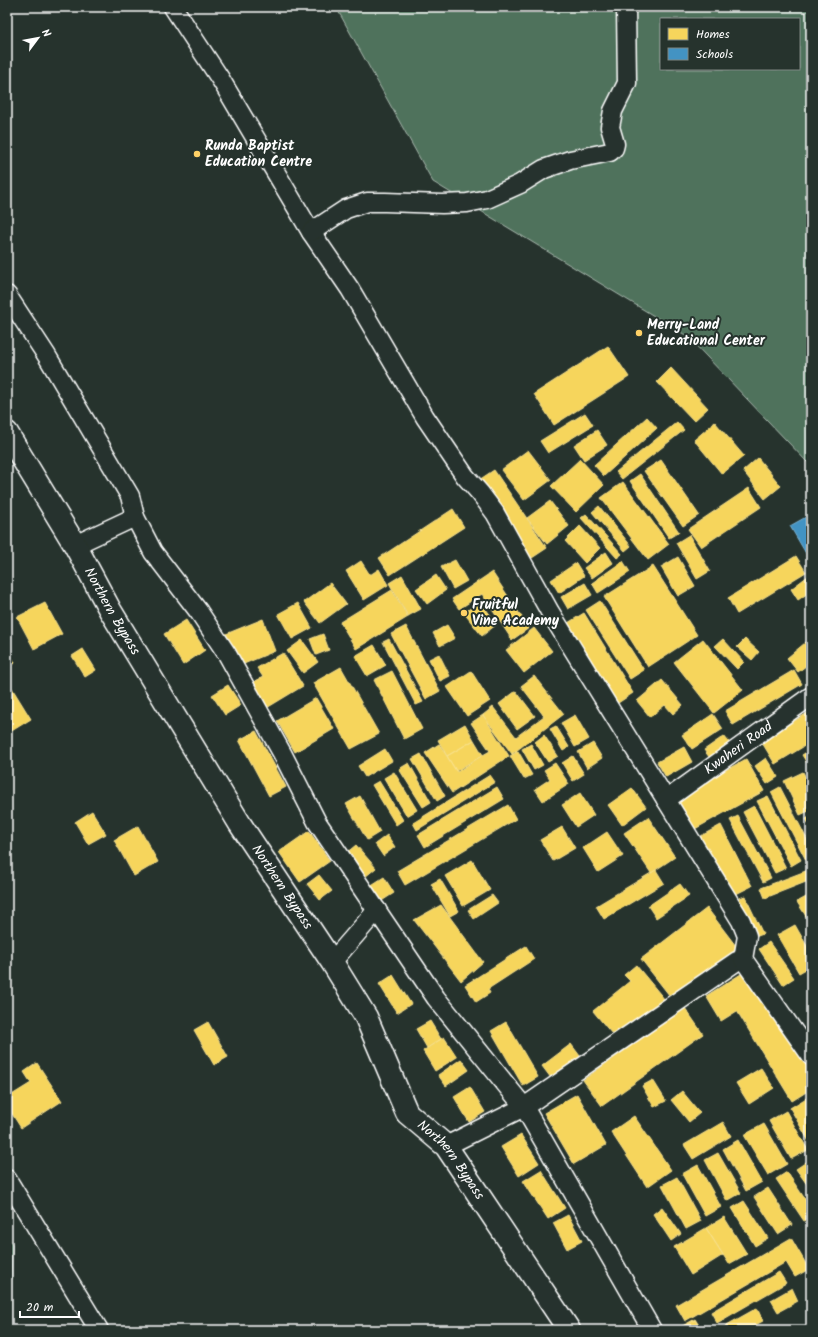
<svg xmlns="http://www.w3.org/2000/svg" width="818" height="1337" viewBox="0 0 818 1337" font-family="Kalam,sans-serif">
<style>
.green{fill:#50725c;stroke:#a8b8ae;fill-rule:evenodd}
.homes{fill:#f6d55c;stroke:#f9e28d}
.schools{fill:#4393c3;stroke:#7bb3d5}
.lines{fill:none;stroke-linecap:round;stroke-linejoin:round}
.minor-casing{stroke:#fff;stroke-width:21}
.primary-casing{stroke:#fff;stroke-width:25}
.minor{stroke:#26332d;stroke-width:18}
.primary{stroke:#26332d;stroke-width:22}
.poi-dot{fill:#ffd166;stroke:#26332d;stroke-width:1.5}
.labels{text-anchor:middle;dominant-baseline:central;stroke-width:4;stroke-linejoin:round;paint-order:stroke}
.poi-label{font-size:14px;font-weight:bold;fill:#fff;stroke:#26332d;text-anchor:start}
.street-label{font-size:14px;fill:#fff;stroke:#26332d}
</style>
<rect width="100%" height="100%" fill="#26332d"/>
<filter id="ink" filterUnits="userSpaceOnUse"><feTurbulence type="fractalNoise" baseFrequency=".025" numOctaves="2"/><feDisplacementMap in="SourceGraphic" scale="8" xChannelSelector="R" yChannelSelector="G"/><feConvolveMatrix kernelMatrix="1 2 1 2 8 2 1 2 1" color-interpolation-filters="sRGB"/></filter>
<g filter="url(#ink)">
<!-- green -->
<path class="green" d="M336,7H811V461L807,462L687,336L433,182ZM661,19H799V69H661Z
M7,1236L12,1244L10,1330H7Z"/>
<!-- homes -->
<path class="homes" d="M608,346L629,377L554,425L534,394Z
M671,368L708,408L694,421L657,382Z
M585,413L593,425L548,453L540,441Z
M647,417L657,428L604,476L594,465Z
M677,422L684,430L622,479L616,472Z
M715,422L744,456L722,474L694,440Z
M597,430L607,445L584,460L574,445Z
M528,450L551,480L524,500L501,470Z
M758,458L781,486L765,499L743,471Z
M580,459L604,485L576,512L551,486Z
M661,460L699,515L683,526L644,471Z
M494,470L547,548L532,558L479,480Z
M640,474L679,532L669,538L630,481Z
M623,482L669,544L648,560L601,498Z
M749,488L761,507L701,547L688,529Z
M550,501L569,526L547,544L527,518Z
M599,506L631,546L625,551L592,512Z
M453,509L464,527L390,575L379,558Z
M586,514L622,554L617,558L581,518Z
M580,526L600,548L585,563L565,541Z
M689,535L710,571L697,579L676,543Z
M606,552L613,563L592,578L584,568Z
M796,556L806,572L737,614L728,598Z
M678,557L695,586L678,596L661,567Z
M455,560L467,581L453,589L441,567Z
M361,561L370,575L379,569L388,585L364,600L346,571Z
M623,561L630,572L598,593L592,583Z
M576,563L584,576L559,593L551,580Z
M653,566L697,635L648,667L604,597Z
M492,572L529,628L512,640L482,594L459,609L452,599Z
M402,575L421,609L408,616L389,583Z
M436,575L446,590L427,604L416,589Z
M808,576L811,581V591L798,600L791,589Z
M330,583L346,604L320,623L304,602Z
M585,583L592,595L568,609L561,597Z
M392,590L408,617L356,649L340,622Z
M480,601L497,624L482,636L464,613Z
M600,601L644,670L630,679L586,610Z
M45,603L62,634L34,649L17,617Z
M298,603L312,628L292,639L278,614Z
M584,613L633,693L612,707L563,626Z
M263,619L275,651L239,666L226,634Z
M186,620L205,650L183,665L164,634Z
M447,625L455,638L440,646L433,633Z
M406,626L440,691L426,699L391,634Z
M534,628L552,651L524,673L506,650Z
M323,634L329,650L316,655L310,639Z
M811,638V662L798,672L787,658Z
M389,639L423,702L416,705L383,642Z
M703,639L743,690L714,713L674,662Z
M723,639L744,662L737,669L715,646Z
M745,639L759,652L752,660L737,647Z
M302,640L318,662L303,673L287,651Z
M374,645L386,665L367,676L355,656Z
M7,648L15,663L7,668Z
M83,649L96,670L85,677L72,656Z
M283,653L303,686L265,709L250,684L263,677L257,668Z
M439,654L450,676L440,681L429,659Z
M341,667L379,734L351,749L313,683Z
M794,670L802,684L733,725L725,711Z
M392,671L422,729L404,739L374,680Z
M471,671L490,701L467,716L447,687Z
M534,676L564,714L512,754L483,715L493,707L516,737L544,716L521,686Z
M7,680L31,719L10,732L7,726Z
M662,680L683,705L673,714L665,705L650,717L637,701Z
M228,685L241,705L225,715L212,695Z
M516,691L535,716L517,729L499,704Z
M316,698L334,729L295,752L277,721Z
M811,711V742L775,764L761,741Z
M713,714L723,729L692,749L682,735Z
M483,715L509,756L452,793L425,753L439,744L457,772L483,755L490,751L471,723Z
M575,715L589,739L575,747L561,723Z
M465,724L474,740L447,756L438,740Z
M556,726L569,747L563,751L550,729Z
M256,731L286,787L269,796L239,740Z
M544,735L558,756L548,762L535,742Z
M724,736L732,746L712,761L704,750Z
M474,740L483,755L456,771L447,756Z
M593,743L602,758L587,768L578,752Z
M531,744L543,765L534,770L522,749Z
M684,747L692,762L666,777L657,762Z
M385,749L392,761L365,777L358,766Z
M811,749V761L807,763L802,755Z
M518,751L532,775L524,779L510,756Z
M421,754L445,796L437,801L412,759Z
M573,756L584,774L573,781L562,763Z
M766,758L778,777L767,784L755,766Z
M746,759L764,791L693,830L675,798Z
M409,763L431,802L423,807L399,769Z
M555,763L569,784L543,801L535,789L550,779L544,770Z
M394,772L417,810L407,816L384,778Z
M803,772L811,788V810L800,815L784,781Z
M490,775L495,782L417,830L413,823Z
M379,781L403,820L396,825L372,785Z
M497,787L504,799L425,847L418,835Z
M780,787L811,847V858L806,860L771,792Z
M632,788L646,807L622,825L608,805Z
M580,793L594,815L576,827L562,805Z
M360,796L380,832L367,840L346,804Z
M768,796L801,860L791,866L757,801Z
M508,805L516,819L405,885L397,871Z
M754,806L786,868L775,873L743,812Z
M92,811L106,834L88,844L75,822Z
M738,816L771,878L763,882L730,820Z
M811,816V828L806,819Z
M648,817L675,857L651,873L624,833Z
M721,825L752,886L730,897L699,837Z
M138,826L158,862L134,876L114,840Z
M562,827L575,848L553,861L540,840Z
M309,831L330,861L300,882L279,852Z
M607,832L623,856L598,872L583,848Z
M387,835L395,847L383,856L375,844Z
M356,845L376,868L365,877L345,854Z
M472,860L490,890L463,906L445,876Z
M811,869V880L765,898L761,888Z
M656,870L664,883L604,919L596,906Z
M319,875L332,891L320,900L307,884Z
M384,877L394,893L380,902L370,886Z
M440,879L459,911L450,916L431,884Z
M680,884L689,896L656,918L648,906Z
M492,895L498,903L474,919L468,910Z
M745,896L763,934L755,937L737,899Z
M808,896L811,901V924L797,902Z
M441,905L483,962L461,981L414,920Z
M707,908L739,950L673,1000L641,959Z
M795,925L811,953V966L799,973L777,935Z
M769,942L794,978L783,985L759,949Z
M526,946L534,959L488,989L490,993L476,1002L465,985Z
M636,965L665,1000L617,1040L593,1011L630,981L624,975Z
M749,969L811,1070V1089L792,1101L737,1011L721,1021L706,996Z
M393,975L411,1004L397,1013L379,984Z
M685,1008L703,1034L602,1106L583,1080Z
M430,1021L441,1039L427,1048L416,1029Z
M208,1022L228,1057L214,1065L194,1030Z
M506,1022L538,1077L523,1086L491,1031Z
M444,1037L457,1057L435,1071L423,1051Z
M571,1044L583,1060L554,1082L542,1066Z
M461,1059L469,1070L446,1086L438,1075Z
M37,1063L62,1101L21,1128L7,1106V1098L31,1083L24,1072Z
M761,1068L774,1088L749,1104L736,1083Z
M653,1080L666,1101L654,1107L642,1086Z
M470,1087L485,1112L469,1122L454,1097Z
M682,1091L700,1113L689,1122L671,1100Z
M577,1094L606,1145L574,1164L544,1113Z
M808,1097L811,1102V1145L790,1108Z
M786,1111L808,1150L791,1159L769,1121Z
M634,1116L671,1170L647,1187L611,1132Z
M723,1122L731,1136L693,1159L684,1145Z
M764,1124L787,1164L768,1175L744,1135Z
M521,1135L539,1163L519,1176L501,1147Z
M738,1140L762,1182L746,1191L723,1149Z
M718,1153L741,1193L727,1201L705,1160Z
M811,1159V1190L796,1169Z
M698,1165L721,1207L705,1216L682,1174Z
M541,1170L565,1208L548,1219L523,1181Z
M787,1172L811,1208V1217L804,1221L776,1179Z
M677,1177L701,1221L686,1229L662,1185Z
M768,1188L792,1225L778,1234L754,1197Z
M744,1201L768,1238L755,1246L732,1208Z
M662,1207L681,1234L671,1241L653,1214Z
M568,1215L582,1241L567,1249L553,1223Z
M724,1217L747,1254L729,1264L706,1228Z
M706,1228L723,1255L691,1275L674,1247Z
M791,1238L809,1269L795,1277L786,1262L685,1321L676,1305Z
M779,1272L786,1283L717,1323L711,1312Z
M792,1288L798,1301L778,1312L771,1300Z
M757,1308L763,1321L746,1330H727L725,1326Z
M695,1319L702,1330H680L679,1328Z
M695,1320L701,1330H683L682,1328Z"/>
<!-- schools -->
<path class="schools" d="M806,517L811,525V562L790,526Z"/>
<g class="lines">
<defs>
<g id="minor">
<path d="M173,7L221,80L311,232L350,289L425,417L465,476L480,493L495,513L550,612L741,921L747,936L743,959L737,961L524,1107L446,1146"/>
<path d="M311,232L346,209L367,202H385L442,204L467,203L487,199L520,184L544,169L570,160L610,152L614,148L615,144L610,127L613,111L627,83L626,7"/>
<path d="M7,295L47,356L130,496L135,517L153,552L199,612L227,654L282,753L317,822L436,998L524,1107L652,1330"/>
<path d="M75,545L135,517"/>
<path id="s1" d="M666,800L811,696"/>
<path d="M743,959L811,1056"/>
<path d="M332,962L377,910"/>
<path d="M7,1179L99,1330"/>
</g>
<g id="primary">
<path id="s2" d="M7,433L75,545L110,610L240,824L332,962L366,1017L407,1113L446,1146L569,1330"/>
</g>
</defs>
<!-- minor casing -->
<use href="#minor" class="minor-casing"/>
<!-- primary casing -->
<use href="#primary" class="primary-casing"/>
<!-- minor -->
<use href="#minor" class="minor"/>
<!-- primary -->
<use href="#primary" class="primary"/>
</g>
</g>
<!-- markers -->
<g class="poi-dot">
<circle cx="197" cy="154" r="4"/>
<circle cx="639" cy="333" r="4"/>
<circle cx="464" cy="613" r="4"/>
</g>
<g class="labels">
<!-- poi labels -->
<g class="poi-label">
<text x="205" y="146">Runda Baptist<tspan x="205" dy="16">Education Centre</tspan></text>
<text x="647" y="325">Merry-Land<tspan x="647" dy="16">Educational Center</tspan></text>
<text x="472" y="605">Fruitful<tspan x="472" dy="16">Vine Academy</tspan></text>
</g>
<!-- street labels -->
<g class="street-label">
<text stroke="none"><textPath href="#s2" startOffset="207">Northern Bypass</textPath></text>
<text stroke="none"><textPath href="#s1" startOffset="89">Kwaheri Road</textPath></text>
<text stroke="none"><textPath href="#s2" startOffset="531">Northern Bypass</textPath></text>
<text stroke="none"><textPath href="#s2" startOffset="855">Northern Bypass</textPath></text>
</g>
</g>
<!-- margin -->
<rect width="818" height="1337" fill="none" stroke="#26332d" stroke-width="24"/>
<rect x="12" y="12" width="794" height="1313" fill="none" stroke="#fff" stroke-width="1.5" filter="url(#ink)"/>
<!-- legend -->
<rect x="660" y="18" width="140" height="52" fill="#26332d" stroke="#7d8581"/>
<rect x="668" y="28" width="20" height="12" fill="#f6d55c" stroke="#7d8581"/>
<text x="696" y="38" font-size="12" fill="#ffffff">Homes</text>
<rect x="668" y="48" width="20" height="12" fill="#4393c3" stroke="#7d8581"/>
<text x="696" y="58" font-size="12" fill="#ffffff">Schools</text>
<!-- north arrow -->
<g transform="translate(38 38) rotate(58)" stroke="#26332d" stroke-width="3" paint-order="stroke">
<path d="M0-3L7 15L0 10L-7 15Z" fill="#ffffff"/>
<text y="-6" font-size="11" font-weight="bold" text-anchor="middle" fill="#ffffff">N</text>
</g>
<!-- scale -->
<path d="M20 1311v6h59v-6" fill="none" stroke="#ffffff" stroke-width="2"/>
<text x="26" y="1311" font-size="12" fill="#ffffff" stroke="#26332d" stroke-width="3" paint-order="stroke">20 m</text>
</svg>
